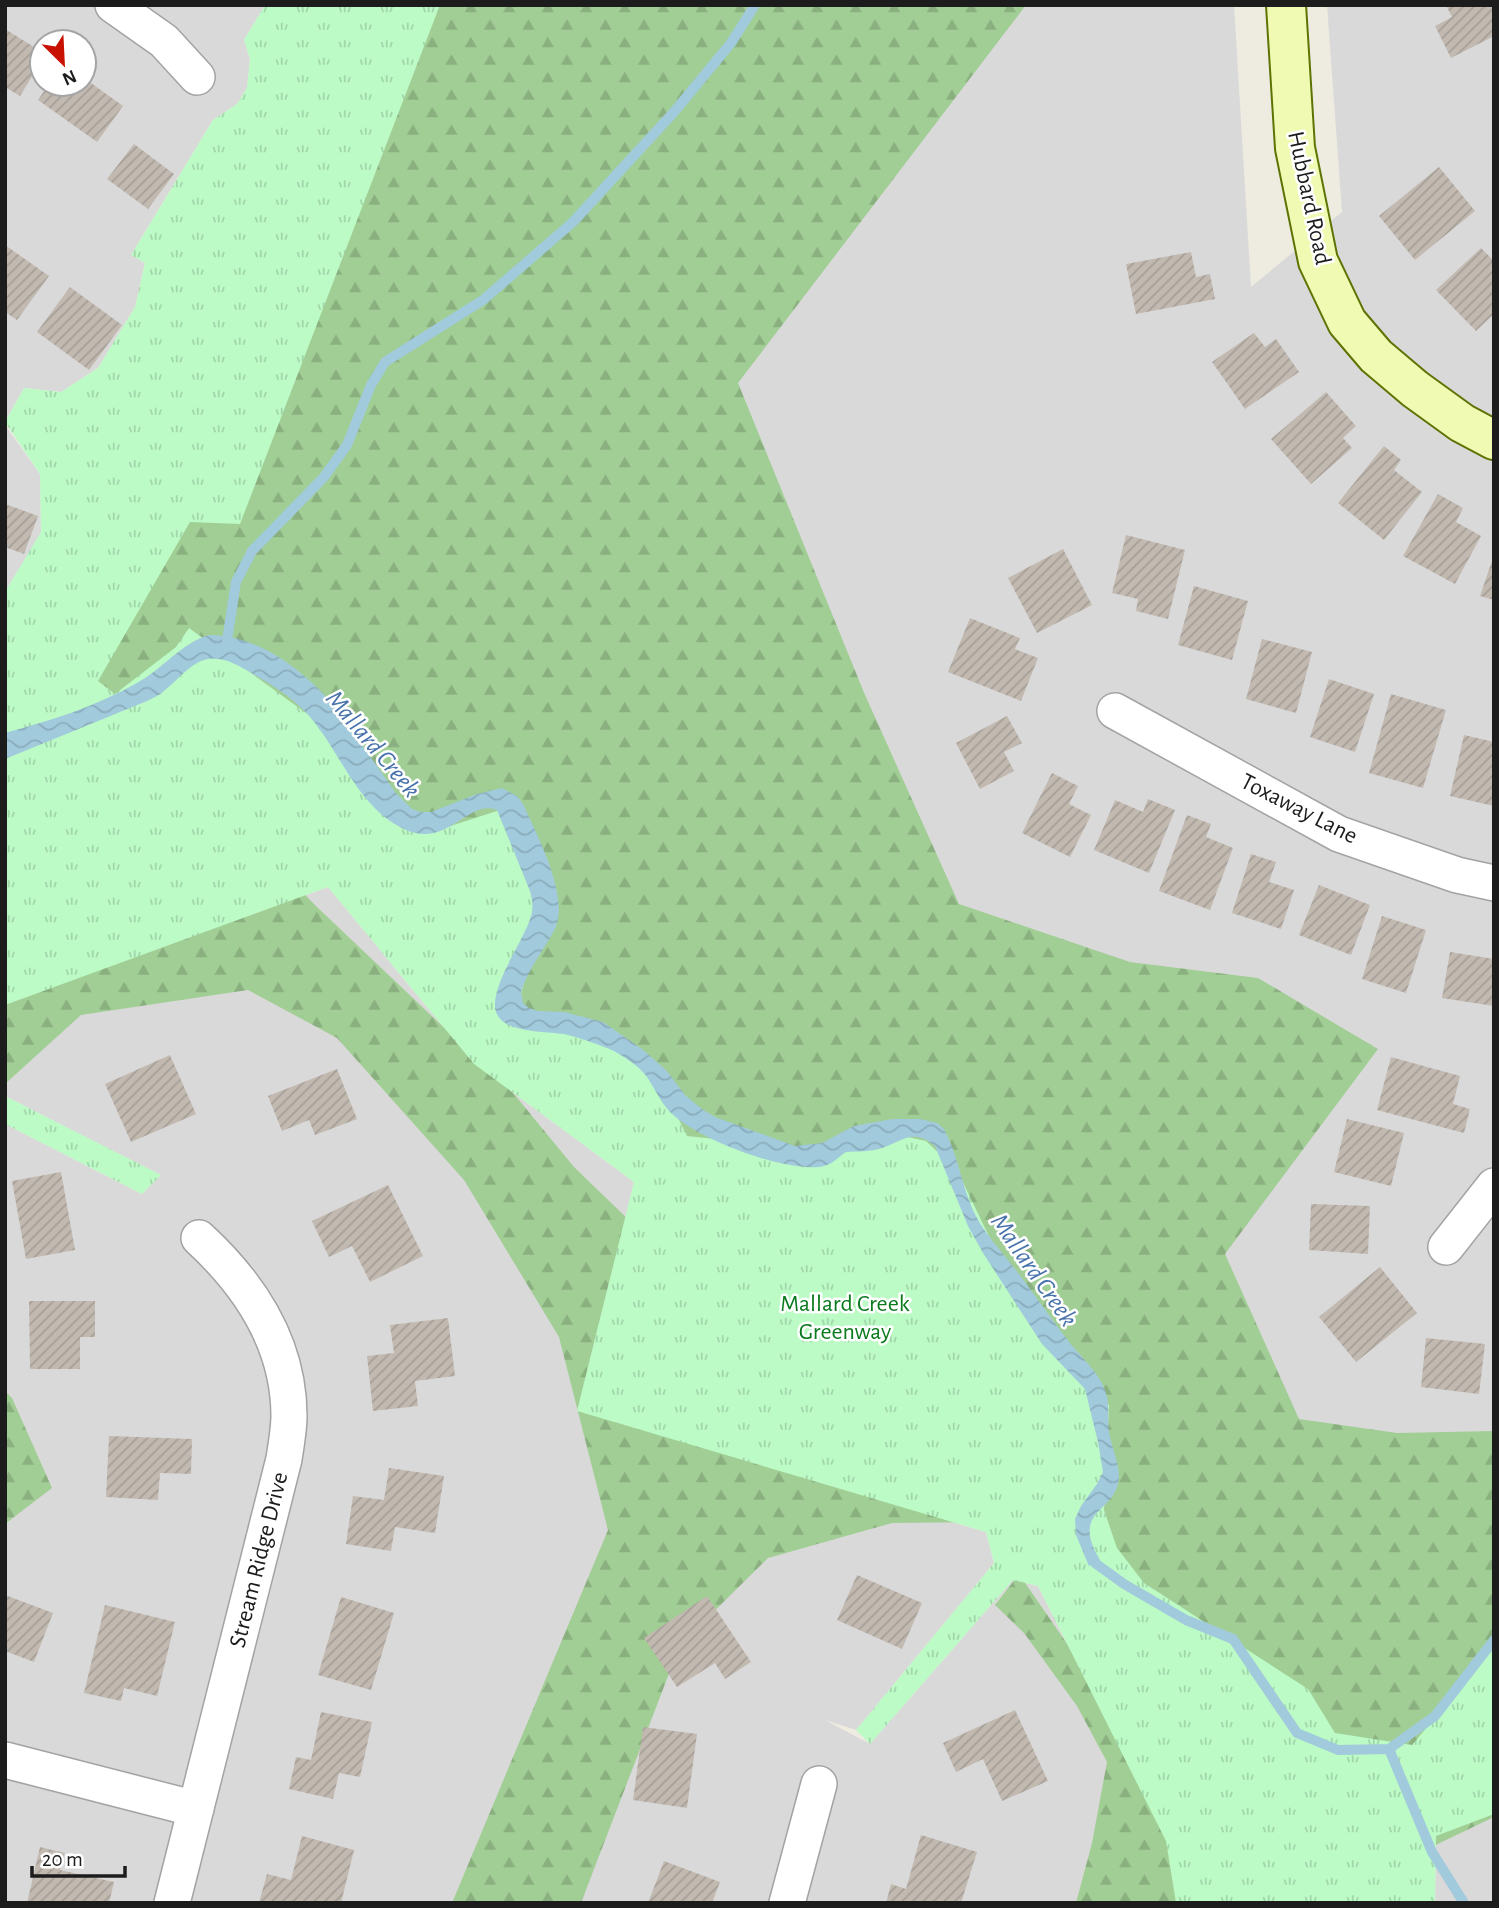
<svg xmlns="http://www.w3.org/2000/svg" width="1499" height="1908" viewBox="0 0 1499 1908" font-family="'Alegreya Sans',sans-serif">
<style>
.residential{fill:#dad9d9;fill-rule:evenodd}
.forest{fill:url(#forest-firs)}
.park{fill:url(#park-tufts)}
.water{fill:url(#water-waves)}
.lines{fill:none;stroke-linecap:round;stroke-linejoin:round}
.stream{stroke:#a1cadc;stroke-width:10}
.building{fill:url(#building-hatch)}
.street-casing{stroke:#a3a3a3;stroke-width:38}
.secondary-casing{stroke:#5d7303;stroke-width:42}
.street{stroke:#fff;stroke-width:35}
.secondary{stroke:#f0fab3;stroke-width:38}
.labels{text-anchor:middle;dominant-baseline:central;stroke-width:5;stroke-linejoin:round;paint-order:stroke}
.street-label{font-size:24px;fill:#1c1c1c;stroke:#fff}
.park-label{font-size:24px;fill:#0a7a1d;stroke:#fff}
.water-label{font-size:26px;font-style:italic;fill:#4872ac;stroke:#fff}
</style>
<defs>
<pattern id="forest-firs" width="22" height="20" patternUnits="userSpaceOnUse" patternTransform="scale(1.75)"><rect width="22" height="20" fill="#a1ce95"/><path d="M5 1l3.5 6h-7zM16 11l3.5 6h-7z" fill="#8ab080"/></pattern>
<pattern id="park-tufts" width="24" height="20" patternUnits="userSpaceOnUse" patternTransform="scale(1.75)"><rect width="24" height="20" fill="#bcfac6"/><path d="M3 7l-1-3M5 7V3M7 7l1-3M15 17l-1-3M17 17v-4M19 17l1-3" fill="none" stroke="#a1d6aa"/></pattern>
<pattern id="water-waves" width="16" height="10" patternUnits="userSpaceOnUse" patternTransform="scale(1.75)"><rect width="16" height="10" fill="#a1cadc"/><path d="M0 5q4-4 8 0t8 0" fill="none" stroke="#8aadbc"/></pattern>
<pattern id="building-hatch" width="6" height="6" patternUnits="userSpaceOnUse" patternTransform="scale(1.75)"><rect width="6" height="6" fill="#c2bab1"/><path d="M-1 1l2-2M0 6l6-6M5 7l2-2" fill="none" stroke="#a69f98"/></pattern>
</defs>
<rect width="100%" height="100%" fill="#eeebe1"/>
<!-- residential -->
<path class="residential" d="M5,5H265L244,40L250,59L247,88L237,104L213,120L131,255L145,263L135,307L98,368L61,392L24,388L5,422ZM42,42H84V84H42Z
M440,5H1234L1251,287L1342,212L1327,5H1494V1648L190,522Z
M5,425L40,474L41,533L5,592Z
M328,887L474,1064L634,1182L578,1411L986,1532L994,1563L856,1730L825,1720L870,1744L1013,1580L1038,1586L1166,1841L1176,1903H5V1124L142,1194L160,1175L5,1096V1005Z
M1494,1814V1903H1435L1436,1836Z"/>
<!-- forest -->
<path class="forest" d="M338,5H1026L738,383L865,695L959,904L1130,962L1258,978L1378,1049L1225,1254L1299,1419L1397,1433L1494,1431V1817L1392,1866L526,1029L230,699L5,761Z
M229,818L317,907L514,1094L574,1167L692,1281L983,1522L892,1523L768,1558L680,1645L581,1903H452L608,1530L559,1337L464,1180L337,1038L248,990L81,1015L5,1084V842Z
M5,1391L12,1398L52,1488L5,1524Z
M1019,1574L1246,1903H1076L1092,1843L1107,1762L1077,1706L1024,1633L995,1605Z"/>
<!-- park -->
<path class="park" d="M265,5H440L240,524L190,522L98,681L115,694L176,647L189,628L353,747L378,804L438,830L503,809L545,900L515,1018L622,1050L655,1071L687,1136L843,1152L875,1130L926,1141L957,1170L1024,1309L1109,1405L1104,1510L1117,1548L1144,1583L1308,1689L1335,1733L1412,1745L1494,1648V1814L1436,1836L1435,1903H1176L1166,1841L1038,1586L1013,1580L870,1744L856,1730L994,1563L986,1532L577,1411L634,1182L474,1064L328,887L5,1005V592L41,532L40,474L5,422L24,388L61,392L98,368L135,307L145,263L131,255L213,120L237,104L247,88L250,59L244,40Z
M5,1096L161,1175L142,1194L5,1124Z"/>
<!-- water -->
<path class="water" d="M209,635C258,635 301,669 333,704L396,793L412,809L421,812H431L477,794L502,788L517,796L523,804C537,835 570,897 555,929C544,950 528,969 521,992L523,1003L529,1008L538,1011L564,1012L603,1022L642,1049L666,1070L685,1095L702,1109L715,1117L795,1146L822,1143L854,1126L893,1119H920L937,1123L944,1129C961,1160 962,1197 983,1228C994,1244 1007,1258 1019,1274C1035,1295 1050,1317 1066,1338C1080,1357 1107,1378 1108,1404C1109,1417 1107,1428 1111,1441C1114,1453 1119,1464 1119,1477C1117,1514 1069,1508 1100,1560L1089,1566L1076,1535L1075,1519L1081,1506L1097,1484L1103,1472L1098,1442L1085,1389L1042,1344L983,1253L968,1226L935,1146C912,1127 902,1142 879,1149C868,1152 857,1151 846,1152C837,1158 831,1166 819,1167C781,1171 698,1139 671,1113C661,1103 655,1089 647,1077C639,1066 626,1058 614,1051C600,1045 583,1039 568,1035C550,1031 509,1034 498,1016C483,993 528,937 532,912C533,905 532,898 530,891L497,810C468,798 447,850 404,829C360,808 343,759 315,723C298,701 277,688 253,674C240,666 223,656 208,659C191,662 178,680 165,690C160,695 153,698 147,701L5,759V733C50,721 97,706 137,683C164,668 180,644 209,635Z"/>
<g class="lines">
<!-- stream -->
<path class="stream" d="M226,647L236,582L252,551L324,477L347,445L371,385L385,362L483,300L573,222L674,112L731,43L755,5
M1089,1553L1095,1563L1124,1584L1186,1620L1233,1639L1297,1733L1338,1750L1389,1749L1435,1716L1494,1640
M1389,1749L1432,1852L1464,1903"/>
</g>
<!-- building -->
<path class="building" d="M1446,5H1494V36L1451,58L1435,26L1452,17Z
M5,29L42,52V60L20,96L5,87Z
M84,78L123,106L97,142L38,100L49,84H84Z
M134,144L174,174L148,209L107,179Z
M1439,167L1475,211L1415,260L1379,216Z
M5,245L49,276L17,320L5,312Z
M1481,248L1494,261V314L1476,331L1436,290Z
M1191,252L1196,277L1210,274L1215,299L1136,314L1126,264Z
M70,287L122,325L89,370L37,332Z
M1254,333L1265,347L1276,339L1299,372L1245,409L1212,362Z
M1326,392L1356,426L1343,438L1352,448L1311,484L1271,439Z
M1384,446L1401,460L1394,470L1422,492L1384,540L1338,503Z
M1438,494L1463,508L1456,522L1481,536L1455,584L1403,556Z
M5,504L38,516L24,554L5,547Z
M1126,535L1185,550L1168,619L1136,611L1138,599L1112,593Z
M1063,549L1092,605L1037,633L1008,578Z
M1493,558H1494V600L1480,596Z
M1194,586L1248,601L1232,660L1178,645Z
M970,618L1020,638L1015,649L1038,658L1021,701L948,672Z
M1262,639L1312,652L1296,713L1246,699Z
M1329,679L1374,694L1355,752L1310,737Z
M1391,694L1446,710L1423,788L1369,773Z
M1007,716L1022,743L1004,752L1014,771L980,789L956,743Z
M1464,735L1494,742V806L1450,796Z
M1052,773L1078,786L1069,804L1091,815L1070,857L1022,833Z
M1148,799L1175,810L1149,873L1094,850L1115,800L1143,812Z
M1187,815L1211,824L1206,837L1233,848L1210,910L1159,891Z
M1251,854L1276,862L1269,882L1294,890L1281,929L1232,913Z
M1319,885L1370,905L1351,955L1299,935Z
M1382,916L1426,930L1406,993L1362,979Z
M1450,952L1494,959V1006L1442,998Z
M170,1055L196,1114L131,1142L105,1084Z
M1391,1057L1460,1076L1453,1104L1470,1109L1464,1133L1377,1110Z
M337,1069L357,1119L315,1135L309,1120L282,1131L268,1096Z
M1347,1119L1404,1133L1391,1186L1334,1172Z
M61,1172L75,1250L26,1259L12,1181Z
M388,1185L423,1256L370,1282L352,1246L329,1257L312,1221Z
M1311,1204L1370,1206L1368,1254L1309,1250Z
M1380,1267L1417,1313L1356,1362L1319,1317Z
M29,1301H95V1337H80V1369H30Z
M448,1318L455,1376L415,1381L418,1406L373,1411L367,1356L394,1353L390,1325Z
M1426,1338L1485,1344L1479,1394L1421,1387Z
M109,1436L192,1439L191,1474L160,1473L158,1500L106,1497Z
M389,1468L444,1476L435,1533L395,1527L391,1551L346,1544L353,1496L384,1500Z
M857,1575L922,1603L902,1649L837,1620Z
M5,1595L53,1613L34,1662L5,1651Z
M707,1596L751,1662L725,1679L715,1663L677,1687L644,1638Z
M341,1597L394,1613L371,1690L318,1675Z
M105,1605L175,1622L157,1696L124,1688L121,1701L84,1693Z
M1015,1710L1048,1781L1002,1801L983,1759L956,1772L943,1743Z
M321,1712L372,1722L360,1777L339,1773L333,1799L289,1789L296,1757L311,1760Z
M643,1727L697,1734L687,1808L633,1800Z
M921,1835L977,1852L961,1903H886L891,1884L906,1889Z
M302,1836L354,1850L341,1903H259L267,1874L291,1880Z
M40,1847L65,1853L60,1870L114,1882L109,1903H27Z
M664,1861L720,1882L712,1903H648Z"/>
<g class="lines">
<defs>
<path id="street" d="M113,5L164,41L197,77
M1115,711L1339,834L1457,875L1494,883
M1446,1247L1494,1186
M5,1760L196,1809
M172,1903L284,1459C286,1445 289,1430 289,1416C289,1344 250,1285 199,1238
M787,1903L819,1784"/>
<path id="secondary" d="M1286,5L1295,148L1318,261L1347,322L1376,356L1415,389L1462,423L1494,440"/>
</defs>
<!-- street casing -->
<use href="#street" class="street-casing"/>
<!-- secondary casing -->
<use href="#secondary" class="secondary-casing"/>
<!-- street -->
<use href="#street" class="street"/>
<!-- secondary -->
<use href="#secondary" class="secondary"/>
</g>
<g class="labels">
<!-- street labels -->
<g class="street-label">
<text transform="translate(1309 198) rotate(78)">Hubbard Road</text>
<text transform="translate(1299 809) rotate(27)">Toxaway Lane</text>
<text transform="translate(259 1560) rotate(-76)">Stream Ridge Drive</text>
</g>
<!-- park labels -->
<g class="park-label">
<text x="845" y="1304">Mallard Creek<tspan x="845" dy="28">Greenway</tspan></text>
</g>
<!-- water labels -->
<g class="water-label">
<text transform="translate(373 744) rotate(50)">Mallard Creek</text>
<text transform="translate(1034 1270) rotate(55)">Mallard Creek</text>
</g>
</g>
<!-- border -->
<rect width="1499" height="1908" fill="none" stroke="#1c1c1c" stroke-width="14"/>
<!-- north arrow -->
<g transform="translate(63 63) rotate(156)"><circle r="33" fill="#ffffff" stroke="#a4a4a4" stroke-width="2"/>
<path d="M0-5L12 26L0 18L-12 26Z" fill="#c81100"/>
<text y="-10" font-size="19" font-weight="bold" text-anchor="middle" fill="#1c1c1c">N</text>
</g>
<!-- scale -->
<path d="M32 1866v10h93v-10" fill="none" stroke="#1c1c1c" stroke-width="3.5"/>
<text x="42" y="1866" font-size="21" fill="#1c1c1c" stroke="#ffffff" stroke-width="5" paint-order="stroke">20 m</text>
</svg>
